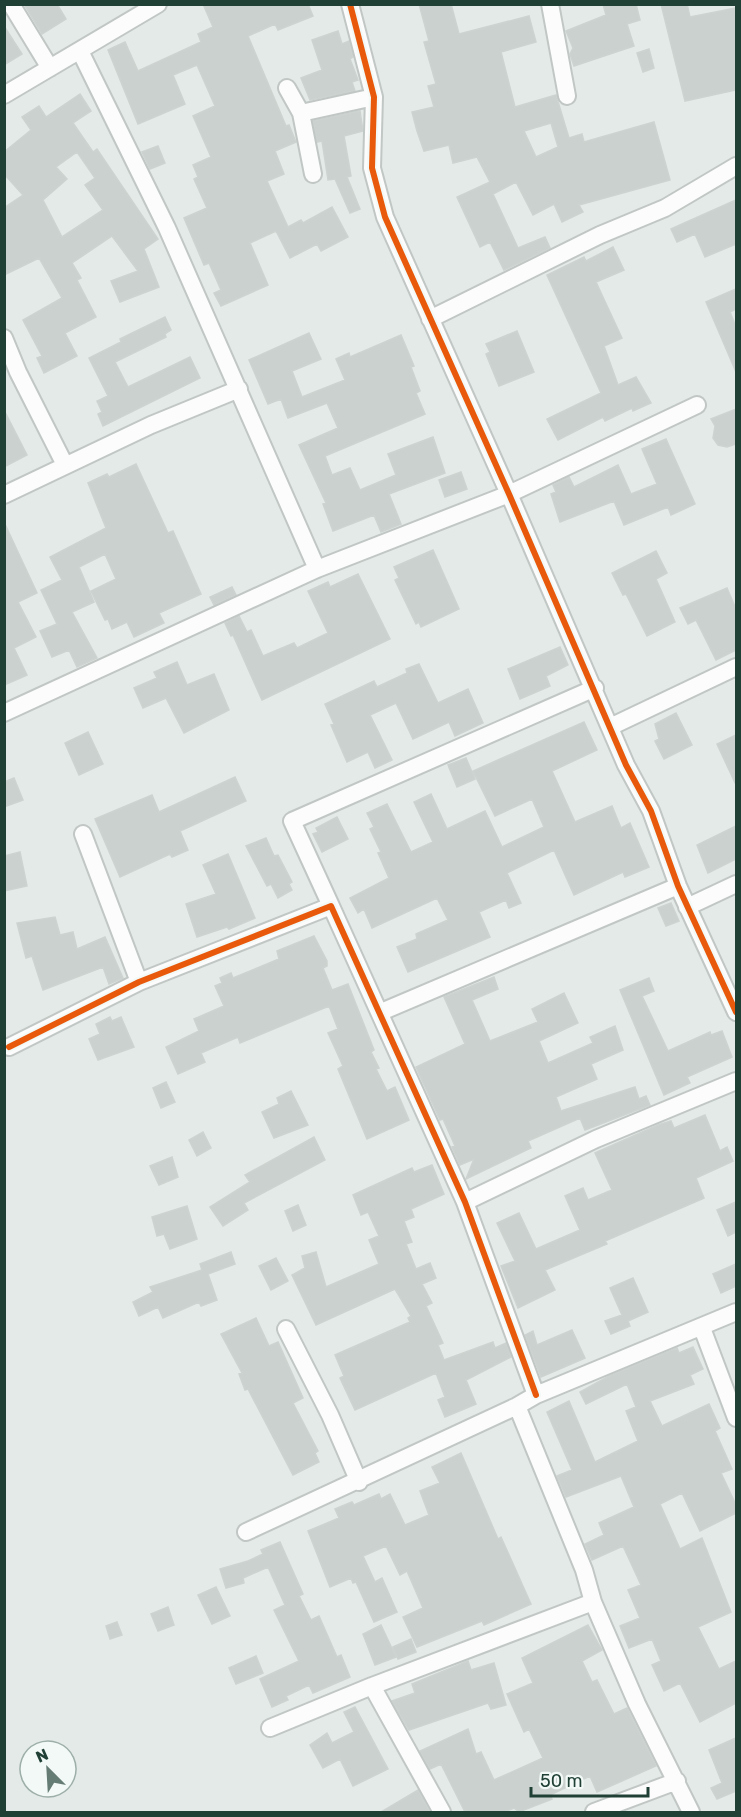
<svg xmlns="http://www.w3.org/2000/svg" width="741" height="1817" viewBox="0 0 741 1817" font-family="Rubik,sans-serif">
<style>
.building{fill:#cbd1ce;stroke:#cdd3d0;stroke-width:1.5;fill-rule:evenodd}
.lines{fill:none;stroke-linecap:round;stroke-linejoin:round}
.street-casing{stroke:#c1c7c4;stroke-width:20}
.street{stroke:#fbfcfb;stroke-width:16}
.cycleway-casing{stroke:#f2f9f6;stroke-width:10}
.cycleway{stroke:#e8590c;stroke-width:6}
</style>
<rect width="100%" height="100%" fill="#e4eae7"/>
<!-- building -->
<path class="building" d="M24,4H57L66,19L42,34Z
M203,4H308L313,16L278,30L275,24L248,36L286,126L289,125L296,142L275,151L284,174L267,181L288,227L301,220L303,223L332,207L348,237L321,251L317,244L290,258L276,231L250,243L268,285L221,306L214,293L221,290L209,263L204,265L184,218L207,208L194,179L198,177L193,165L211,157L193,116L215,106L197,65L173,75L185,104L138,124L108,50L125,42L138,71L201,42L198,34L213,27Z
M419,4H451L459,34L529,16L536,42L501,52L515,107L556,95L569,138L582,134L584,142L654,122L670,180L579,205L583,212L562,222L554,204L533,215L516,182L493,194L518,248L545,237L550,248L504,270L490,242L480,247L457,197L490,182L477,157L453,163L449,145L424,151L417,131L412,112L434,107L428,86L436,84L424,42L429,41ZM551,123L558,147L536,157L524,131Z
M603,4H636L640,20L627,24L634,46L574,66L570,54L573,48L566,31L606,15Z
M661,4H687L690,17L736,8V90L685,101Z
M4,26L22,54L4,65Z
M338,31L342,44L349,41L353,57L350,59L358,80L352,82L355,91L310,100L301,78L322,70L312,40Z
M649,49L654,68L643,72L637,53Z
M80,94L91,111L73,123L93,152L97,149L158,239L144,249L159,287L120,302L111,281L138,271L112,236L72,263L81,278L77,280L96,317L65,333L77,356L44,373L37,358L42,356L23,320L62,298L39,258L4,275V208L23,195L4,174V152L31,130L22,117L39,106L46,117ZM77,152L95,178L85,185L103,210L62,237L43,200L67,179L56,167Z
M360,111L363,131L344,136L351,176L347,177L360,209L350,213L335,179L328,180L322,141L317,142L313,121Z
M158,146L165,163L150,169L142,152Z
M736,200V244L705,257L695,234L677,242L671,229Z
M613,247L624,270L596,282L622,338L604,346L618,385L636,377L651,403L633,411L632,408L605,421L603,417L558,440L547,419L601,393L547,275L584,257L586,261Z
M736,289V309L730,312L736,327V372L706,302Z
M165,317L171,330L165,334L166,337L115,362L128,387L190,357L200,378L103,426L98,414L102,412L97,401L108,396L89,358L121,342L120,339Z
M517,331L534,372L499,386L486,354L490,352L486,344Z
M309,333L321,359L292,371L302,397L345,380L336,359L349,353L350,357L401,335L414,366L411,367L420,391L416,393L425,414L325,456L332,475L350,468L360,490L396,475L388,454L433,437L445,473L389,494L401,524L381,532L374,515L333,531L323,504L326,503L299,445L338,428L327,403L288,418L281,399L268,404L249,360Z
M736,409V444L727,447L718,445L713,438L715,426L711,419Z
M4,410L27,455L4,467Z
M666,439L695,504L671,515L668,507L624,525L614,501L560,522L551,494L556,492L553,485L569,477L574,487L618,465L631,494L657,484L642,449Z
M136,464L168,533L173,531L201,594L159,613L164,623L134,637L127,622L112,629L108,619L105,620L91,591L116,579L105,554L79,567L94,602L72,612L97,658L77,667L69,650L52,657L40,631L57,624L41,590L62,580L50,557L106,528L88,483L107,474L109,477Z
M461,472L467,489L445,497L439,480Z
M4,522L37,593L18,602L36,637L14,648L27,675L4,685Z
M433,550L459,609L421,627L419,622L416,624L395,580L399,578L394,567Z
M656,551L667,573L656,579L675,622L647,636L626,594L623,595L612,573Z
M358,574L390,639L262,700L233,635L231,636L225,623L239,616L247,632L251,630L263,656L294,643L297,648L328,633L308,591L328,582L330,587Z
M232,587L236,595L214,605L210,597Z
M727,588L736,609V650L716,660L696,620L688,624L680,608Z
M560,647L568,665L546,676L550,686L520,699L508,669Z
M177,662L187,685L214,674L229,710L184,733L166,698L143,708L134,688L157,678L154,672Z
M419,664L438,703L468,689L483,723L455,736L449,722L413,739L396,703L370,715L392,760L375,768L368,752L347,762L331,725L334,724L325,704L374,681L377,687L407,673L406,669Z
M676,713L692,745L664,759L655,741L659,739L655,724Z
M584,722L597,750L552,771L575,822L612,806L621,828L630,823L649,867L625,877L623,872L574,895L554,850L507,873L521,903L509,908L506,900L479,912L490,937L408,972L397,947L417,939L416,934L448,920L437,898L372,928L364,909L358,913L350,898L389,878L378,853L381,852L370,829L374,827L367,813L387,804L411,852L433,842L414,802L431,794L447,829L485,811L502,847L544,827L532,799L495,816L473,771Z
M88,732L103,764L79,775L65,743Z
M736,735V785L717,744Z
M466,758L475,779L457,787L448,765Z
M235,777L246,801L180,831L188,850L172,857L170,854L120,877L95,819L152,795L159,812Z
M14,778L23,800L4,807V782Z
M337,817L348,839L322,852L313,834L318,832L316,828Z
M736,826V859L708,873L697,845Z
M266,838L274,856L278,855L292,882L289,884L292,890L278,898L271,884L267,886L246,846Z
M20,852L27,886L4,891V856Z
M228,854L255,918L229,929L227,927L197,937L186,904L216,894L203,865Z
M671,903L679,921L666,926L658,908Z
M55,917L60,935L73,932L77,949L105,937L123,978L109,984L103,967L43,990L32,956L26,958L17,923Z
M314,936L327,961V966L323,968L332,990L348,984L374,1050L371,1052L379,1068L376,1069L387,1091L395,1087L409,1120L367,1139L338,1069L343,1066L328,1033L338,1029L329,1006L240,1043L238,1037L201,1053L205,1062L178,1074L166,1047L199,1031L194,1019L224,1006L215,986L222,983L220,978L231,973L233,978L279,959L277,951Z
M494,977L498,989L472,1000L490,1041L538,1022L532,1009L564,993L578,1023L539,1041L548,1063L593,1043L590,1037L615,1026L623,1050L591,1064L597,1079L556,1097L561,1111L635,1087L639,1099L646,1096L650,1105L585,1130L580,1118L528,1141L531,1148L466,1179L474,1159L460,1165L452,1147L455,1146L443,1119L440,1120L416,1067L465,1044L444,997Z
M649,978L654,991L642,996L668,1051L710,1032L711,1035L722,1031L732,1057L687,1077L690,1083L664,1095L620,990Z
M110,1017L112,1021L121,1017L134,1047L98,1060L89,1039L100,1034L96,1024Z
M166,1082L175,1102L161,1108L153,1088Z
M291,1091L308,1125L274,1138L262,1112L279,1104L277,1098Z
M705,1115L720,1151L727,1147L733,1161L696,1178L704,1198L605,1241L607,1244L545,1270L555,1290L518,1308L501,1266L515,1261L497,1223L519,1213L536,1249L580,1230L565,1196L583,1188L588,1200L612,1190L595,1153L658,1125L671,1121L674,1128Z
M203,1132L211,1148L197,1156L189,1140Z
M314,1137L325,1160L244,1203L248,1210L223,1226L210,1207L250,1182L245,1175Z
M172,1157L178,1177L159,1185L150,1166Z
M432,1165L444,1194L411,1209L414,1217L404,1221L412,1242L406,1244L416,1269L430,1263L436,1278L422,1284L432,1303L426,1306L443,1343L438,1345L444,1360L493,1342L495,1348L506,1343L511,1357L466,1380L476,1404L445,1417L438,1400L445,1397L436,1373L355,1410L340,1378L344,1376L335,1355L410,1322L408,1318L411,1316L395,1289L316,1325L292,1275L305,1268L302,1256L316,1252L326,1287L379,1264L369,1240L379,1236L368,1212L361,1215L353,1195L412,1168L414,1172Z
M736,1202V1232L728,1236L717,1210Z
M298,1205L306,1225L293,1231L285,1211Z
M187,1206L197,1239L170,1249L164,1234L157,1236L152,1217Z
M231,1252L235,1264L208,1274L217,1300L201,1306L199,1302L163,1318L158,1307L139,1316L133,1302L153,1292L150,1287L202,1270L200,1264Z
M276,1258L288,1281L271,1290L259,1266Z
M736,1264V1286L721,1293L713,1274Z
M633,1278L648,1312L628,1321L630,1326L611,1334L605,1321L622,1315L610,1288Z
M256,1318L269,1346L278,1342L303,1398L293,1403L318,1451L315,1453L319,1462L293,1475L248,1389L245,1390L239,1374L242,1373L221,1334Z
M572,1330L585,1358L541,1377L525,1335L533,1331L537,1345Z
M693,1347L703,1369L690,1375L694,1384L650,1401L662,1426L709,1404L720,1428L715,1431L732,1469L721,1473L736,1505V1513L700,1531L682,1493L660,1504L680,1549L702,1538L731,1612L698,1627L719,1669L736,1661V1703L700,1722L680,1683L664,1691L652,1665L661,1661L652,1639L629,1648L620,1626L640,1618L628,1590L641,1585L623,1546L592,1560L585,1544L604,1535L599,1523L634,1507L621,1476L566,1497L557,1476L572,1470L547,1412L569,1401L595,1462L638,1441L626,1411L636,1407L627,1384L586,1404L580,1392L609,1376L677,1348L679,1353Z
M461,1453L498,1539L501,1537L531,1604L484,1625L482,1621L417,1647L403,1617L423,1608L407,1571L400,1575L386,1546L363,1556L375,1582L382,1578L397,1612L374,1622L356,1582L353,1583L351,1578L330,1587L308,1531L339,1518L335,1509L352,1502L354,1505L379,1494L381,1499L390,1494L405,1525L429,1515L420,1491L440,1483L432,1467Z
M280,1542L303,1594L299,1596L311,1620L319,1616L337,1657L341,1655L350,1677L313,1693L309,1685L286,1696L288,1700L272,1707L260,1679L299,1661L274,1610L285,1605L268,1567L243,1578L244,1583L226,1588L220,1569L248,1561L263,1554L261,1550Z
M216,1587L230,1616L212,1624L198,1595Z
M168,1607L174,1625L158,1631L151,1614Z
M117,1622L122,1635L110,1639L106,1626Z
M381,1625L396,1657L375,1665L363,1634Z
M588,1625L602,1650L582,1661L592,1682L597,1680L614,1714L627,1708L656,1766L597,1792L590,1776L550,1795L552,1799L519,1812L514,1808L504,1812H465L441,1764L430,1769L420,1751L468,1729L476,1754L481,1752L494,1780L543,1758L529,1729L524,1732L507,1694L533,1683L522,1658Z
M411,1639L416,1652L398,1659L393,1647Z
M256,1656L263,1673L236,1684L229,1668Z
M468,1661L471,1670L494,1663L506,1705L491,1709L488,1703L409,1730L392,1701L415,1693L412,1684Z
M355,1707L388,1769L353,1786L340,1759L323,1768L310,1745L327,1733L332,1743L354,1732L344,1712Z
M736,1738V1791L717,1799L711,1788L722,1783L709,1750Z
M418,1790L430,1812H381Z"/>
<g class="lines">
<defs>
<path id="street" d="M11,4L50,68
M350,4L374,97L372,168L385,217L509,494L626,765L651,811L678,886L736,1012
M550,4L567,96
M80,51L167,228L317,569
M287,88L301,113L374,97
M4,95L158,4
M301,113L313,174
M430,319L600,235L665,208L736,166
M4,338L18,372L65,465
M4,495L151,425L239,389
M4,713L317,569L509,494L697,405
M610,727L736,667
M83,834L139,982
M331,906L292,821L595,688
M687,907L736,884
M381,1012L678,886
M9,1047L139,982L331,906L465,1202L536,1395
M465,1202L596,1139L736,1081
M702,1328L736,1418
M286,1329L330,1415L359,1482
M517,1406L584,1570L593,1602L637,1704L691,1812
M246,1532L517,1406L536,1395L736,1312
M372,1686L442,1812
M270,1728L372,1686L593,1602
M594,1812L677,1781"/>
</defs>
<!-- street casing -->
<use href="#street" class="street-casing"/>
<!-- street -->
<use href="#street" class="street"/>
<defs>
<path id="cycleway" d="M350,4L374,97L372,168L385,217L509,494L626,765L651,811L678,886L736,1012
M9,1047L139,982L331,906L465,1202L536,1395"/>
</defs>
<!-- cycleway casing -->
<use href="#cycleway" class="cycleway-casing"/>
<!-- cycleway -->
<use href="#cycleway" class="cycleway"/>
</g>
<!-- border -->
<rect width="741" height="1817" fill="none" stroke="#204036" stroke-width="12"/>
<!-- north arrow -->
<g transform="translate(48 1769) rotate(336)"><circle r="28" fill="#f2f9f6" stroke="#9eafa9" stroke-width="1.5"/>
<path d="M0-4.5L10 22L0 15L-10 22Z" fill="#657c74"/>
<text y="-9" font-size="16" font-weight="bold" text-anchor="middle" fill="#204036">N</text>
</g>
<!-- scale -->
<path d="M531 1787v9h117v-9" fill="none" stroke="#204036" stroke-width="3"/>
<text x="540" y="1787" font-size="18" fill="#204036" stroke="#f2f9f6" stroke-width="4.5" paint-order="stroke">50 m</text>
</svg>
